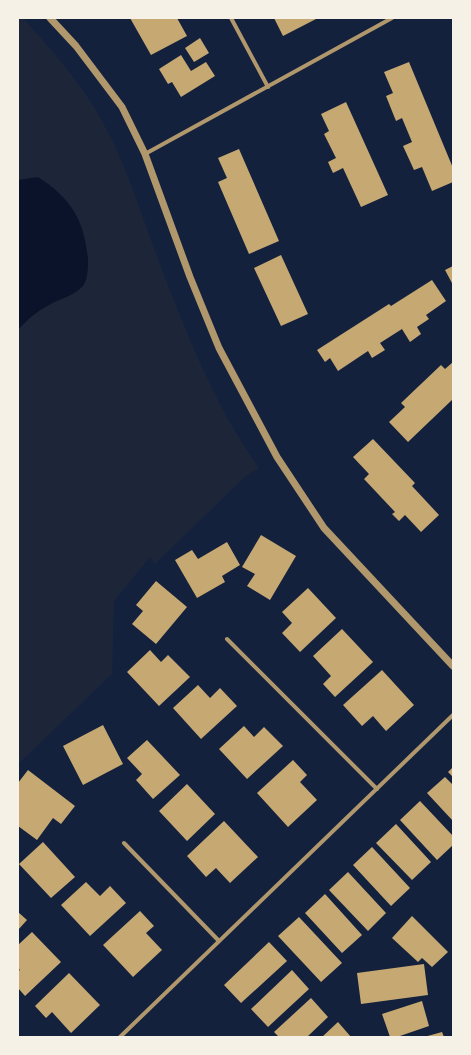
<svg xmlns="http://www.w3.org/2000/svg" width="471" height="1055" viewBox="0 0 471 1055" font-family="Mulish,sans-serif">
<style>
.green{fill:#1d2539}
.water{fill:#0b132b}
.building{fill:#c6a872}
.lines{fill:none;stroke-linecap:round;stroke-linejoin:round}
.minor{stroke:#b1986c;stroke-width:4}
.tertiary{stroke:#b1986c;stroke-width:7}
</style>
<rect width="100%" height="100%" fill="#14213d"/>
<!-- green -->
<path class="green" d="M18,18H23C52,51 81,82 102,121C129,169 144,224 164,275C183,324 203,374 228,419C238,436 248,452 259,468L247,475L155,564L150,557L114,601L112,674L18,764Z"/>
<!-- water -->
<path class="water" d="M38,177C72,199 84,220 88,259C88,267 88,280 83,286C75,295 60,299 49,305C37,311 27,320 18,330V180Z"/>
<!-- building -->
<path class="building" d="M130,18H177L187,36L151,55Z
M274,18H318L283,36Z
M200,38L209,53L194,62L185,48Z
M181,55L191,71L206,62L215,76L181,97L172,82L168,84L159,69Z
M409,62L453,168V182L432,191L422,167L414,170L403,146L412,142L402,118L396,121L386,96L393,93L384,72Z
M346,102L388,195L361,207L343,168L333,173L328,162L336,158L324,134L329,131L321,114Z
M239,149L279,241L249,254L218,182L227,178L218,158Z
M281,255L308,314L281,326L254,268Z
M453,266V285L445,270Z
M432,280L446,301L426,315L429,319L417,327L421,334L410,342L402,329L380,343L385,350L372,358L368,351L338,371L330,358L325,362L317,350L389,304L391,306Z
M453,362V399L408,442L389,422L405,407L401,403L441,365L445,369Z
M373,439L415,483L412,486L439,515L421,532L405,515L399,521L392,514L395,512L364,479L369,474L353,457Z
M261,535L296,556L270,600L247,586L255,574L242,567Z
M227,542L240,565L222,576L225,582L197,598L175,560L192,550L198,559Z
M156,581L187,607L156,644L132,624L143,611L136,605Z
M308,588L336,618L300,652L282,633L292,623L282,612Z
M342,629L373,662L335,697L323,684L331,676L313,656Z
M150,650L161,662L168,655L190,677L159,706L127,672Z
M382,670L414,705L386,731L373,716L362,726L343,705Z
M198,685L210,698L220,688L237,706L201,739L173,708Z
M103,725L123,764L83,785L63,746Z
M244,726L254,737L264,727L283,746L247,779L219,749Z
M147,740L180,775L153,799L136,780L142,774L127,758Z
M293,760L307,775L300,782L317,800L288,827L257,793Z
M453,767V777L448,772Z
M28,770L75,806L61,824L53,818L37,840L18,826V783Z
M445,777L453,785V821L427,793Z
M187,784L215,814L187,841L159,811Z
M420,801L453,836V845L437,860L400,820Z
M224,821L258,857L230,883L216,868L206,877L187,856Z
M396,824L431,862L412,880L376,843Z
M43,842L75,877L51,898L19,864Z
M372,847L410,888L391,906L353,865Z
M348,872L386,913L368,931L329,890Z
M86,882L100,896L110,886L126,903L90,936L61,905Z
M325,894L362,935L342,953L305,913Z
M140,911L154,926L146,933L162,950L133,977L103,945Z
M18,912L27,920L18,930Z
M412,916L448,952L432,967L422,958L418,962L392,938Z
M299,917L342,963L321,982L278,936Z
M32,932L61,962L25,996L18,988V971L20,970L18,968V945Z
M269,942L287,961L241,1003L224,985Z
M424,964L428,995L361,1004L357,973Z
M292,970L309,989L268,1027L251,1009Z
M69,973L100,1005L71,1033L52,1012L46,1018L35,1006Z
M311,998L328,1017L307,1037H279L274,1032Z
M422,1001L429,1026L397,1037H390L382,1014Z
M338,1022L351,1037H322Z
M442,1032L444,1037H424Z"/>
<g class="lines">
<!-- minor -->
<path class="minor" d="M231,18L268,87
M145,154L392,18
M227,639L377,789
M124,843L219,941
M120,1037L453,715"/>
<!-- tertiary -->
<path class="tertiary" d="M50,18L76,46L122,107L145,154L190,277L219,348L277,457L324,528L453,666"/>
</g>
<!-- border -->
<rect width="471" height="1055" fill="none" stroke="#f6f1e7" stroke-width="38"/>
</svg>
